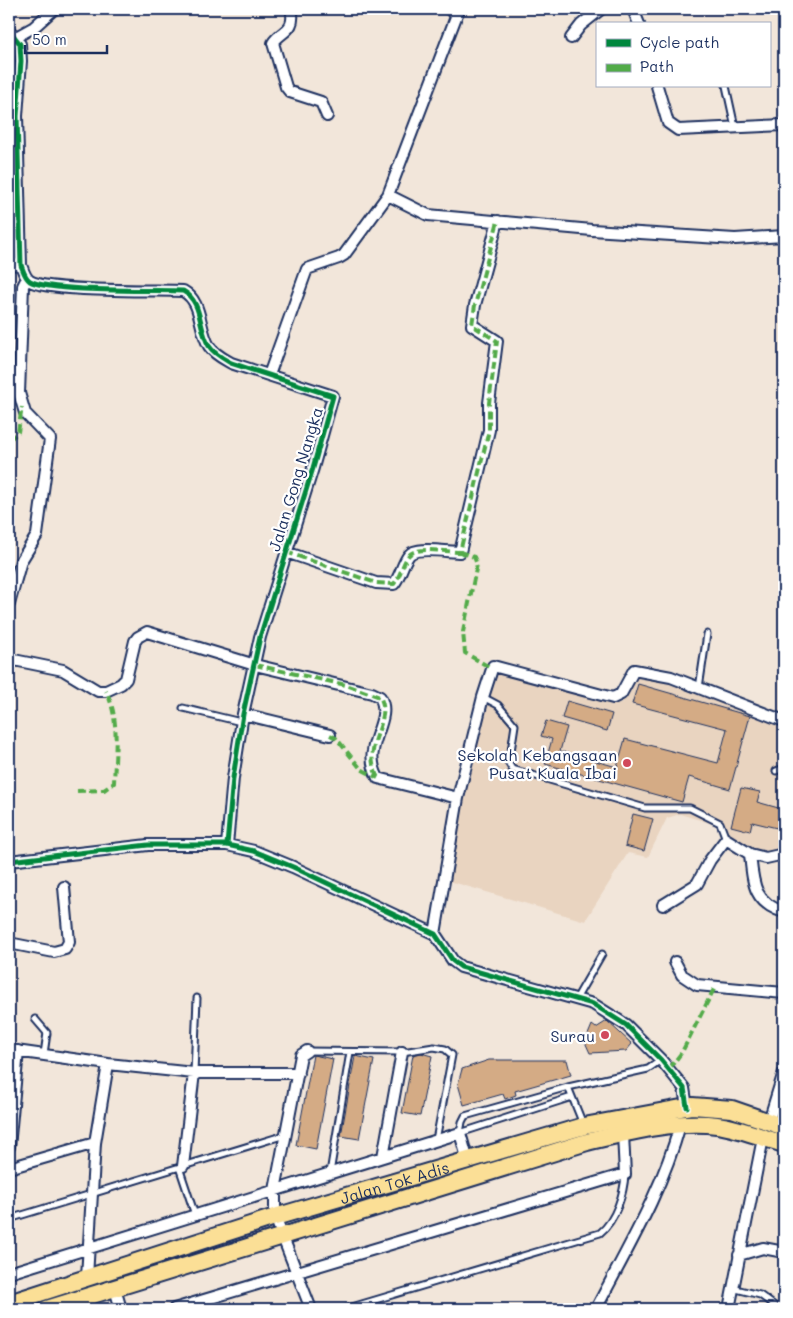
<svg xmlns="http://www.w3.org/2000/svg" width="793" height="1318" viewBox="0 0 793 1318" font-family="Mali,sans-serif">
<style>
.built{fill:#e9d4c0}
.building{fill:#d4ab85;stroke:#1b2f5e}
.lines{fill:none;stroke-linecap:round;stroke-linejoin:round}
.lane-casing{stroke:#1b2f5e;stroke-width:9}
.street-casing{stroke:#1b2f5e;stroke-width:14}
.primary-casing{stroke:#1b2f5e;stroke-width:20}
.lane{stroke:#fff;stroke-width:5}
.street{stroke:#fff;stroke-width:10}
.primary{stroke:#fbdf96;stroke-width:16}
.quiet{stroke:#52ab49;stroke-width:4;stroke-dasharray:8 4;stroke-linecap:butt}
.cycleway-casing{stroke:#fff;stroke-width:8}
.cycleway{stroke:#00873e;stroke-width:5}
.poi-dot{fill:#d1495b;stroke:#fff;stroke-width:2}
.labels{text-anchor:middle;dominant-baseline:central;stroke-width:4.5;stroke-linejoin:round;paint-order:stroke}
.street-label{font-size:16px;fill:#1b2f5e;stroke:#fff}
.poi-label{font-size:16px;fill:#1b2f5e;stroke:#fff;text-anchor:end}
</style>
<rect width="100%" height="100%" fill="#f2e6da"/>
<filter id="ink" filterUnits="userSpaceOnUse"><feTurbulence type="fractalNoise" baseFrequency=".02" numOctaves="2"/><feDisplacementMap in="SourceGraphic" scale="10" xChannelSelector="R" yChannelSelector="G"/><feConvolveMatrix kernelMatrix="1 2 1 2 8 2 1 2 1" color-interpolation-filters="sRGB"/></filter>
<g filter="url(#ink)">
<!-- built -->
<path class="built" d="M493,669L621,703L633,674L685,687L784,726V852L771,857L728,838L723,827L680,814L667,818L648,857L628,853L585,921L449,881L462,800Z"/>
<!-- building -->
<path class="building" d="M638,684L750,716L730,789L689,777L682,802L545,764L552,739L541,736L546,721L567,727L560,751L617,767L625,739L718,763L727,729L632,704Z
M567,701L612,714L607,731L562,718Z
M741,788L760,792L757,802L782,809L777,828L752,822L750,831L731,826Z
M633,814L653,819L644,851L625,846Z
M607,1021L632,1044L626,1051L590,1053L585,1042L592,1025L596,1028Z
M421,1053L432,1056L420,1116L402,1113L413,1055Z
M313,1055L333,1059L316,1149L296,1145Z
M355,1056L374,1060L359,1139L341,1136Z
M489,1060H567L571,1075L515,1091L516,1095L505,1099L503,1094L464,1105L458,1084L462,1069Z"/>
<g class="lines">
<defs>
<path id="lane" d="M445,9L455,16
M726,86L735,127
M699,688L707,634
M483,697L498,705L515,725L509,764L512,769L645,808H690L720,823L726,839
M183,708L241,722
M776,771L784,768
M576,999L602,954
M35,1019L47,1033L44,1054
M307,1051L402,1052L434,1047L445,1049L452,1055L436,1140
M194,1073L197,998
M568,1087L583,1124
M572,1097L460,1133L462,1122L465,1116L568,1087L648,1069L661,1060
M179,1167L195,1215
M330,1173L350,1052
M9,1219L285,1135
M732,1288L760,1295L779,1309
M345,1309L600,1233C616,1220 624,1193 625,1174"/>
<path id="street" d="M291,9C297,31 280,31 273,43L286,87L290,92L321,102L327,116
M633,9L639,24
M9,30L20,44L21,61L17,116L21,265C23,270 25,278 30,281C49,292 155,290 183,291C203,302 198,328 209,346C214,354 224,359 231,363L333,396L313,468L260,637L243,714L233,778L227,845
M16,37L34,27L54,9
M571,38L581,25L601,9
M657,86L668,123L678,130L784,125
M388,195L459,9
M9,264L21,265
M269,375L307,269L339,258L344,255L388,195L428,215L592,230L735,239L784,236
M286,552L376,583L394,584C401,575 402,564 409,555C416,546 448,552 460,552L489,430V403L497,341L472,325L475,305L498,221
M9,604L21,561L37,535L50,439L25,413L19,393L23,286L27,278
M9,659L63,670L98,691H106L121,684L126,679L135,641L138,637L147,632L255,665L372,693L380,697C390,714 375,733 373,751C371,761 374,770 378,778L458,798
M243,714L330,735
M750,854L766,858L784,854
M9,861L148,845H227L254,851L293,867L435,934L453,961L461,967L593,1004L626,1025L661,1060L684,1088L687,1107
M663,905L697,884L710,860L726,839L750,854C753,882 753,903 784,912
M435,934L458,798L483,697L493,666L613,698L621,694L634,670L671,677L784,721
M9,943L54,952L65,949L69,942L64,887
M675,962L682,975L697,985L784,993
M9,1050L108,1064L194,1073H298
M307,1051L301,1055L275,1190V1217L311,1309
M769,1121L784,1072
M9,1147L18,1051
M383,1157L402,1052
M183,1166L194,1073
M9,1168L95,1143
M739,1255L763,1248L784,1252
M9,1273L460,1133L468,1161
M87,1277L95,1143L108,1064
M115,1289L121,1309
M174,1309L625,1174L623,1134
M596,1309C627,1249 662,1191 680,1125
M729,1309L763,1138"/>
<g id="primary">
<path id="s1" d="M9,1303L275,1217L584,1126L692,1106L732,1109L784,1127"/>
<path d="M47,1309L587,1142C629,1132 674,1120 717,1125C740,1128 763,1138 784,1144"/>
</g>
</defs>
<!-- lane casing -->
<use href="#lane" class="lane-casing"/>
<!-- street casing -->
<use href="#street" class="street-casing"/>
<!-- primary casing -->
<use href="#primary" class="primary-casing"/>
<!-- lane -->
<use href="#lane" class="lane"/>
<!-- street -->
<use href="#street" class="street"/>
<!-- primary -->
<use href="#primary" class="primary"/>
<!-- quiet -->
<path class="quiet" d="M9,440L18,432L22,407
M286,552L376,583L394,584C401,575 402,564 409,555C416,546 448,552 460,552L489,430V403L497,341L472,325L475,305L498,221
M460,552L474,557L477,564L463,632L465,653L491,668
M255,665L346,685L380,697C390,714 375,733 373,751C371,761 374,770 378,778
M330,735L336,738L361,769L378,778
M77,791L104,790L114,783C115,752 120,719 106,691
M669,1069L682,1052L715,987"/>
<defs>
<path id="cycleway" d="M9,30L20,44L21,61L17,116L21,265C23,270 25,278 30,281C49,292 155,290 183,291C203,302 198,328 209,346C214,354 224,359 231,363L333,396L313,468L260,637L243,714L233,778L227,845
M9,861L148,845H227L254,851L293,867L435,934L453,961L461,967L593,1004L626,1025L661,1060L684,1088L687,1107"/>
</defs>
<!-- cycleway casing -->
<use href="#cycleway" class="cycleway-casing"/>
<!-- cycleway -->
<use href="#cycleway" class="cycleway"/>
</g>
</g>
<!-- markers -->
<g class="poi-dot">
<circle cx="627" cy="763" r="5"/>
<circle cx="605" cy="1035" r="5"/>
</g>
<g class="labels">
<!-- street labels -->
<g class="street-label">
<text transform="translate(295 479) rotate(-73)">Jalan Gong Nangka</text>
<text stroke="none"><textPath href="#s1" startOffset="404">Jalan Tok Adis</textPath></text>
</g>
<!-- poi labels -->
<g class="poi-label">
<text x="617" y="754">Sekolah Kebangsaan<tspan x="617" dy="18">Pusat Kuala Ibai</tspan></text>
<text x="595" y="1035">Surau</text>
</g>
</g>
<!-- margin -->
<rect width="793" height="1318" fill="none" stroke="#fff" stroke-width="30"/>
<rect x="15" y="15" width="763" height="1288" fill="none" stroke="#1b2f5e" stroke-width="2" filter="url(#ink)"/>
<!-- legend -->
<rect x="596" y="22" width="175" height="65" fill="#ffffff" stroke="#a4acbf"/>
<rect x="606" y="39" width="25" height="8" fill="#00873e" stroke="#a4acbf"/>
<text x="640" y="48" font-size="15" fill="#1b2f5e">Cycle path</text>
<rect x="606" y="64" width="25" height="8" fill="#52ab49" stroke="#a4acbf"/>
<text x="640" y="72" font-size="15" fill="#1b2f5e">Path</text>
<!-- scale -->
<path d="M25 45v8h82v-8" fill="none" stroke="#1b2f5e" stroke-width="2.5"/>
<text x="32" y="45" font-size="15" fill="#1b2f5e" stroke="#ffffff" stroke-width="4" paint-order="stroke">50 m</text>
</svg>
